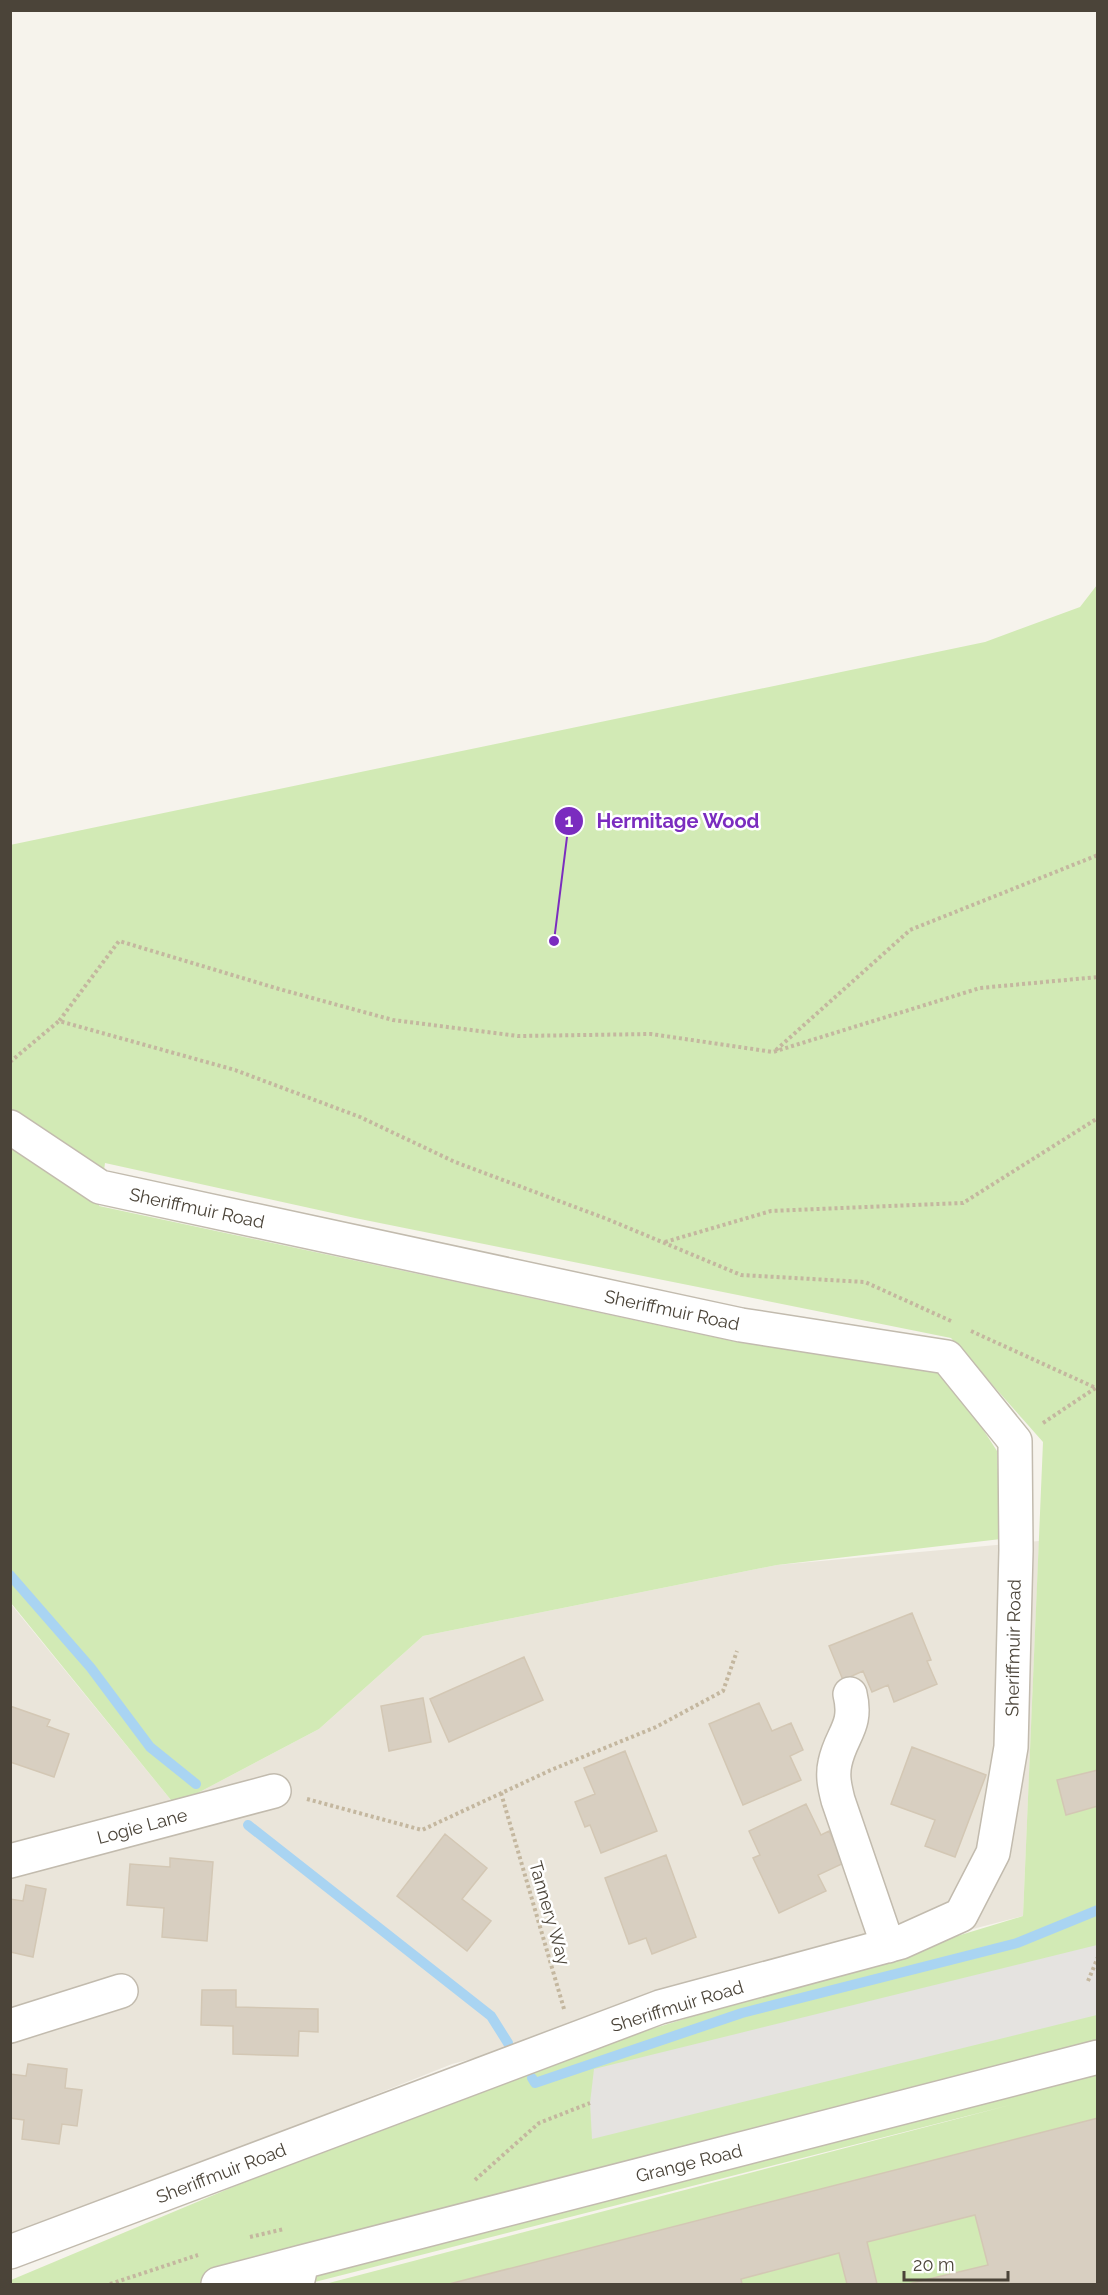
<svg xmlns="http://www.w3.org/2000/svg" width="1108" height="2295" viewBox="0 0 1108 2295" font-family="Raleway,sans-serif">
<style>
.residential{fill:#eae5da}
.green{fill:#d2eab5}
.parking{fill:#e5e3e0}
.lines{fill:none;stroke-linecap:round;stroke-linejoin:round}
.stream{stroke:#a9d4f2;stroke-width:10}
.building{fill:#d8cfc1;stroke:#d3c7b4;stroke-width:1.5}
.minor-casing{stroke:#c2bbae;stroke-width:36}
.path{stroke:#c4b79f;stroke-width:4;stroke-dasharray:3 3;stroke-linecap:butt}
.minor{stroke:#fff;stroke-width:33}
.labels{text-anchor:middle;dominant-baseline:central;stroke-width:5;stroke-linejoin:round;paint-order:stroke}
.street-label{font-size:18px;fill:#4b4439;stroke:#fff}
.leader{fill:none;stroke:#7b2cbf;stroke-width:2}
.callout-dot{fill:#7b2cbf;stroke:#fff;stroke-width:2}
.mark-label{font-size:18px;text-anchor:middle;font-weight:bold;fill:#fff}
.callout-label{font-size:20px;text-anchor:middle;font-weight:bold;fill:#7b2cbf;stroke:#fff;stroke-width:5;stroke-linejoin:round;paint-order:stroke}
</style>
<rect width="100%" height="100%" fill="#f6f3ec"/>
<!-- residential -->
<path class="residential" d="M1039,1541L1023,1916L452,2064L11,2240L10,1603L175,1805L319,1729L423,1636L777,1565Z"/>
<!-- green -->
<path class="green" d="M1097,585V2284H325L1014,2104L307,2284H11V2280L497,2076L1023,1916L1043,1442L951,1338L355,1218L105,1163L99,1206L742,1343L942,1366L997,1451L1001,1539L777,1565L423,1636L319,1729L175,1805L11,1603L10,845L985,642L1080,607Z"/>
<!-- parking -->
<path class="parking" d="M1097,1945V2015L592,2139L590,2103L594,2069Z"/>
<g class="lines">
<!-- stream -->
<path class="stream" d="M10,1575L91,1668L150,1747L196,1784
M248,1825L491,2016L508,2043
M532,2078L535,2083L742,2013L1017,1943L1098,1910"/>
</g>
<!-- building -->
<path class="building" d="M912,1613L931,1660L927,1661L937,1684L894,1702L888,1685L872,1692L863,1671L843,1680L829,1646Z
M524,1657L543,1700L449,1742L430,1699Z
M524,1657L543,1700L449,1742L430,1699Z
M423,1698L431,1742L389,1751L381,1706Z
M423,1698L431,1742L389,1751L381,1706Z
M759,1703L772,1731L791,1723L803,1750L790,1756L801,1780L743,1805L709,1724Z
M10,1706L50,1720L47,1726L69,1734L54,1777L10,1762Z
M912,1747L986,1775L955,1857L925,1846L935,1820L891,1804Z
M625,1751L657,1831L601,1853L590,1825L585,1827L575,1802L595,1794L584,1768Z
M1098,1770V1806L1066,1815L1057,1780Z
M806,1804L821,1835L829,1831L844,1863L818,1875L826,1891L779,1913L753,1858L760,1855L749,1831Z
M445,1834L487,1868L462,1899L491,1921L467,1951L397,1896Z
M666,1855L696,1937L652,1954L646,1938L629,1944L605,1878Z
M170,1858L213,1862L207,1941L162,1937L164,1908L127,1905L130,1864L170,1867Z
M26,1885L46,1889L33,1957L10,1952V1899L23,1901Z
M202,1990H236V2007L318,2009V2032L299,2031L298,2056L233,2054V2026L201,2025Z
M28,2064L67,2069L65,2088L82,2090L77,2126L62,2124L59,2144L22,2139L24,2120L10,2118V2074L26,2076Z
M1098,2118V2284H908L988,2265L975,2215L867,2242L877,2284H847L839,2253L741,2279L742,2284H449Z"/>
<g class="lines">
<defs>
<path id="minor" d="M10,1127L100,1187L741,1325L947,1357L1015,1441L1016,1550L1011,1747L993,1853L961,1915L901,1942L660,2007L10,2252
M850,1694C858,1727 841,1734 835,1763C832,1776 835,1788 838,1800L888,1946
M10,1861L274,1791
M10,2026L121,1991
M218,2284L302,2262
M297,2284L302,2262L1098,2057"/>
</defs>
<!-- minor casing -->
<use href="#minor" class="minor-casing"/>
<!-- path -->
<path class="path" d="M776,1050L910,930L1098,855
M10,1062L59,1021
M665,1242L771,1211L963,1203L1098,1118
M951,1321L865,1282L741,1275L607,1219L455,1162L360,1117L235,1070L59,1021L119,941L279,989L393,1020L518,1036L651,1034L773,1052L980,988L1098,977
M971,1331L1096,1388
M1043,1423L1097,1387
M501,1793L564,2009
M307,1799L422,1830L551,1770L656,1727L723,1691L737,1651
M1088,1981L1098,1957
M475,2180L539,2123L590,2103
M250,2237L284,2229
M110,2284L198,2255"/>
<!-- minor -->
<use href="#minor" class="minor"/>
</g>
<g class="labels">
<!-- street labels -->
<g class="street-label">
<text transform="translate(197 1208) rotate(12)">Sheriffmuir Road</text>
<text transform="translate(672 1310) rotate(12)">Sheriffmuir Road</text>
<text transform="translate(1013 1648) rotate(-89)">Sheriffmuir Road</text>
<text transform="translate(142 1826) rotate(-15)">Logie Lane</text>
<text transform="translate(550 1913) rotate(74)">Tannery Way</text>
<text transform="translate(677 2006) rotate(-17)">Sheriffmuir Road</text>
<text transform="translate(689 2163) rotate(-14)">Grange Road</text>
<text transform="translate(221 2173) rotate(-21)">Sheriffmuir Road</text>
</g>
</g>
<!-- callouts -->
<path class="leader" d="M554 941L569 821"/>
<g class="callout-dot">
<circle cx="554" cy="941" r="6"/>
<circle cx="569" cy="821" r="15"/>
</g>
<g class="mark-label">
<text x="569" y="827">1</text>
</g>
<g class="callout-label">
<text x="678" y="828">Hermitage Wood</text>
</g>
<!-- border -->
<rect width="1108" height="2295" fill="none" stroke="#4b4439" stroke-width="24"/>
<!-- scale -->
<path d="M904 2271v9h104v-9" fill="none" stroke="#4b4439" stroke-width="3"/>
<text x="913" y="2271" font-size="18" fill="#4b4439" stroke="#ffffff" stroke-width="4.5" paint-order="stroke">20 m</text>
</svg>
